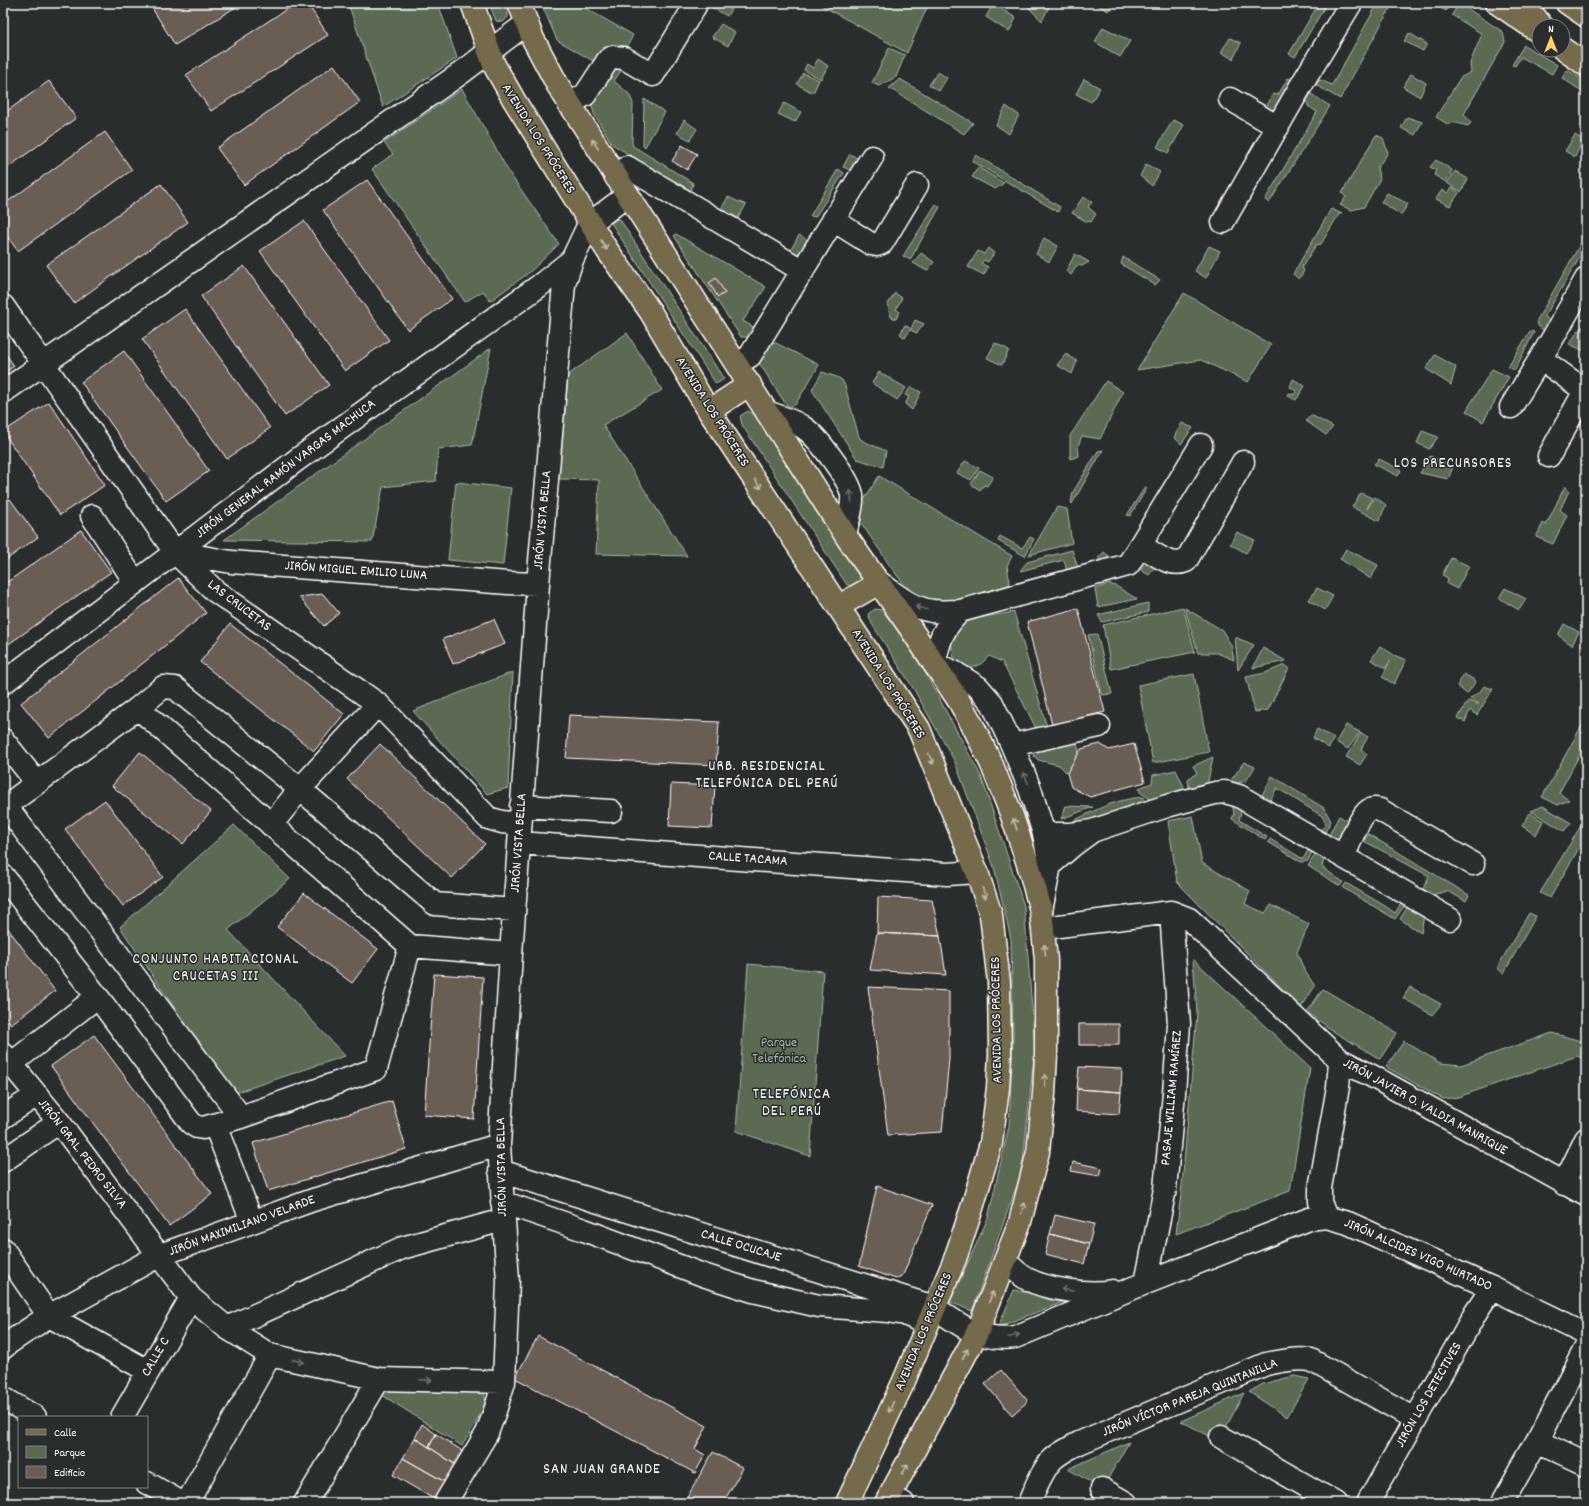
<svg xmlns="http://www.w3.org/2000/svg" width="1589" height="1506" viewBox="0 0 1589 1506" font-family="Dekko,sans-serif">
<style>
.green{fill:#5c6a52;stroke:#aeb4a8}
.building{fill:#6b5d52;stroke:#fff}
.lines{fill:none;stroke-linecap:round;stroke-linejoin:round}
.minor-casing{stroke:#fff;stroke-width:25}
.major-casing{stroke:#fff;stroke-width:25}
.highway-casing{stroke:#fff;stroke-width:25}
.minor{stroke:#2a2d2e;stroke-width:22}
.major{stroke:#746b4b;stroke-width:22}
.highway{stroke:#746b4b;stroke-width:22}
.oneway{stroke:#c0bcae}
.oneway2{stroke:#6a6c6d}
.labels{text-anchor:middle;dominant-baseline:central;stroke-width:3;stroke-linejoin:round;paint-order:stroke}
.street-label{font-size:14px;fill:#fff;stroke:#2a2d2e}
.park-label{font-size:14px;fill:#aeb4a8;stroke:#2a2d2e}
.neighbourhood-label{font-size:15px;letter-spacing:1px;fill:#fff;stroke:#2a2d2e}
</style>
<rect width="100%" height="100%" fill="#2a2d2e"/>
<filter id="ink" filterUnits="userSpaceOnUse"><feTurbulence type="fractalNoise" baseFrequency=".025" numOctaves="2"/><feDisplacementMap in="SourceGraphic" scale="8" xChannelSelector="R" yChannelSelector="G"/><feConvolveMatrix kernelMatrix="1 2 1 2 8 2 1 2 1" color-interpolation-filters="sRGB"/></filter>
<g filter="url(#ink)">
<!-- green -->
<path class="green" d="M348,3H438L457,58L383,107Z
M489,3H506L508,9V17L503,22L496,21Z
M541,3H576L633,35L625,51L604,47L595,62L557,40Z
M714,3H735L727,16L711,7Z
M817,3H929L907,53Z
M1030,3H1051L1042,21L1028,7Z
M1094,3H1111L1113,4L1108,11Z
M1319,3H1327L1295,57L1289,54Z
M1378,3H1393L1340,99L1316,85L1320,80L1332,85Z
M1432,3H1450L1446,11Z
M1459,3L1503,32L1505,42L1464,114L1471,123L1468,126L1453,122L1449,125L1436,117L1460,78L1471,72L1470,63L1482,34L1452,15Z
M993,4L1016,18L1009,32L986,17Z
M721,24L735,32L728,46L712,37Z
M1103,27L1130,41L1120,57L1095,42Z
M1409,33L1427,44L1423,51L1404,41Z
M1230,38L1241,43L1233,59L1221,52Z
M1524,45L1557,65L1552,74L1521,57L1515,66L1512,65Z
M889,48L905,55L896,77L879,86L872,83Z
M818,59L828,66L821,79L804,70L807,64L813,68Z
M613,65H625L614,81L629,94L633,103L632,143L633,146L693,183L691,190L688,191L612,144L594,114L591,103Z
M1567,70L1586,81V94L1562,78Z
M938,72L947,78L939,91L929,85Z
M803,73L819,80L813,93L797,84Z
M1411,74L1426,83L1420,97L1403,87Z
M1288,78L1298,82L1277,113L1265,109L1273,94L1278,95Z
M900,79L973,123L964,134L889,88Z
M1084,79L1100,88L1091,102L1076,94Z
M462,89L510,174L559,244L530,272L490,301L483,291L465,302L372,169L393,154L384,143Z
M1311,94L1330,106L1269,203L1265,200L1317,112L1308,106L1307,100Z
M644,99L665,112L645,147L643,145Z
M784,103L801,112L795,122L778,114Z
M1006,106L1019,115L1009,134L996,125Z
M1407,117L1422,122L1415,135L1401,128Z
M684,120L697,129L690,140L677,133Z
M1173,120L1184,125L1168,153L1157,147Z
M1376,135L1383,138L1388,153L1377,168L1380,179L1364,207L1351,210L1340,205L1346,197L1342,193Z
M1575,135L1583,140L1575,157L1565,151Z
M850,154L862,161L860,174L843,167Z
M976,155L1060,207L1058,212L972,161Z
M1436,160L1452,170L1446,182L1434,175L1436,170L1430,167Z
M1146,164L1160,172L1152,186L1140,176Z
M978,167L1004,183L995,189L972,177Z
M838,169L844,173L815,217L810,216Z
M1455,171L1468,179L1461,192L1447,183Z
M1452,187L1459,193L1450,206L1436,199L1442,190L1448,193Z
M1387,193L1408,204L1401,215L1381,202Z
M728,197L746,205L738,218L721,209Z
M1083,197L1092,202L1088,207L1096,214L1091,222L1089,221L1087,222L1072,213Z
M936,204L940,207L910,260L903,256Z
M1331,209L1342,214H1339L1321,244L1316,245L1302,267L1304,271L1299,279L1293,274Z
M619,218L724,379L716,384L611,223Z
M676,234L766,287L743,321L755,328L750,337H741L674,236Z
M1586,234V247L1545,316L1552,325V337L1538,326L1537,320Z
M799,235L815,245L800,257L789,253Z
M1044,238L1058,246L1049,262L1036,254Z
M1209,246L1220,251L1206,278L1195,271Z
M988,248L994,253L988,262L984,260L981,263L988,267L984,275L968,267L978,251L984,254Z
M921,253L934,262L927,271L913,263Z
M1075,254L1089,262L1082,266L1077,265L1071,275L1066,271Z
M1123,257L1160,280L1155,285L1121,264Z
M895,293L902,298L896,309L900,312L896,319L891,317L888,304Z
M1184,293L1271,345L1248,382L1201,360L1137,370Z
M915,320L924,324L917,333L910,330L905,338L900,334L905,325L911,329Z
M1581,327L1586,328V348L1582,350L1569,344Z
M1530,331L1534,332L1515,370L1508,367Z
M627,333L662,390L603,425L687,556L596,554L599,480L559,479L568,375Z
M774,342L819,365L795,405C790,407 788,407 785,403L759,363C761,356 768,346 774,342Z
M995,343L1009,350L1002,365L987,358Z
M491,348L472,445L438,449L436,481L383,487L372,542L224,540Z
M1066,354L1077,361L1072,374L1057,365Z
M1435,355L1456,367L1451,385L1426,369Z
M1492,369L1509,377L1483,422L1466,411Z
M822,372L837,377L842,380L845,386L859,437L863,441L886,451L883,467L857,459L812,390Z
M879,372L906,388L897,400L872,383Z
M1293,379L1305,386L1296,400L1288,396L1289,393L1294,395L1296,391L1290,387Z
M1106,381L1123,392L1100,439L1082,436L1078,446L1079,456L1070,459V436Z
M911,387L921,392L912,410L905,404L909,397L905,395Z
M748,411L758,417L861,574V580L854,586L847,585L742,425L740,416Z
M1311,415L1333,427L1326,435L1306,421Z
M1182,423L1193,428L1181,444L1174,437Z
M1422,431L1438,437L1429,449L1417,443Z
M1103,450L1072,504L1071,502L1073,492L1098,451Z
M1430,456L1453,467L1448,479L1420,473Z
M1379,459L1401,470L1398,476L1374,464Z
M965,461L979,468L971,480L957,473Z
M980,470L993,477L987,486L984,485L980,490L971,484Z
M879,476L1012,556L1007,566L1010,584C993,590 960,603 942,602C912,600 896,576 881,552C872,540 864,527 855,514Z
M456,482L511,488L503,565L448,560Z
M1565,486L1569,491L1560,510L1567,515L1553,544L1536,537L1543,523L1546,525Z
M1145,487L1147,488L1130,516L1127,515Z
M1361,493L1372,498L1367,509L1375,497L1386,505L1379,521L1352,507Z
M1057,507L1067,509L1072,543L1029,555Z
M1237,532L1255,540L1246,553L1230,544Z
M1000,536L1022,548L1030,537L1034,539L1025,556L998,541Z
M1346,549L1378,565L1371,579L1340,559Z
M1072,550L1080,573L1068,575L1064,560L1020,571L1027,562Z
M1104,552L1119,564H1099V557Z
M1142,557L1158,563L1149,575L1137,568Z
M1451,558L1469,566L1457,589L1447,584L1448,578L1442,575Z
M1108,584L1116,586L1137,599L1098,607L1095,589Z
M1317,588L1333,596L1325,610L1309,600Z
M1505,588L1526,599L1519,610L1499,598Z
M1148,603V612L1102,622L1098,615Z
M1183,607L1195,652L1111,669L1103,625Z
M1185,608L1222,630L1231,645L1234,660L1217,653H1198Z
M875,609L882,610L913,650L981,776L1024,906L1035,1047L1022,1171L972,1311L950,1302L988,1218L1009,1126L1013,1037L1011,939L994,867L955,762L913,688L872,624L868,614Z
M1014,612L1048,731L1038,732L1002,662L989,656C977,669 973,670 956,663C937,617 983,618 1014,612Z
M1564,624L1579,632L1572,645L1558,635Z
M1097,634L1112,694L1102,695L1088,635Z
M1235,637L1254,645L1238,670Z
M1380,646L1394,655L1406,660L1394,684L1382,677L1390,661L1386,668L1371,660Z
M1263,648L1286,661L1253,668Z
M1285,665L1289,668L1268,710L1255,712L1246,677L1265,673Z
M513,672L508,788L487,794L413,711Z
M1194,674L1209,752L1153,763L1138,685Z
M1464,674L1476,681L1467,694L1457,686Z
M1484,686L1493,689L1477,715L1470,710L1465,722L1458,718L1468,701L1479,704L1470,699L1473,696L1479,693Z
M1586,718V743L1559,793L1569,800L1558,805L1542,797Z
M1346,725L1360,732L1348,749L1336,742Z
M1317,729L1334,738L1329,748L1313,738Z
M1361,733L1368,737L1361,749L1367,754L1360,765L1346,757Z
M1077,743L1079,752L1067,773L1059,765L1038,760L1033,755V749Z
M1213,757L1206,791L1157,804L1140,792L1139,788L1152,783L1153,775L1176,770L1185,789L1189,788L1188,779L1197,773L1193,766Z
M1244,762L1255,767L1246,781L1227,786Z
M1272,776L1324,808L1331,821L1324,834L1320,831L1326,824L1322,816L1277,788L1269,802L1261,797Z
M1144,797V808L1079,824L1065,825C1092,812 1113,799 1144,797Z
M1232,804H1243L1239,820L1267,837L1265,840L1232,819L1234,813Z
M1066,806L1093,807L1061,819Z
M1543,806L1571,823L1564,831L1531,811Z
M1530,813L1543,821L1536,835L1522,826Z
M1193,816L1202,863L1250,891L1245,904L1265,913L1271,905L1309,924L1297,952L1304,970L1315,986L1301,1008L1177,882L1168,821Z
M1339,816L1353,824L1339,842L1328,837Z
M1582,824L1586,827V836L1550,898L1540,893Z
M234,825L290,879L228,930L345,1056L232,1094L120,927Z
M1368,834L1469,895L1466,901L1447,891L1432,895L1423,889L1429,876L1364,841Z
M1270,839L1303,859L1311,845L1314,847L1308,861L1301,862L1268,842Z
M1318,850L1325,856L1322,867L1343,882L1340,886L1308,866Z
M1346,883L1385,906L1395,913L1406,896L1409,899L1395,919L1343,888Z
M1411,901L1425,910L1421,933L1400,919Z
M1529,913L1536,916L1504,973L1497,968Z
M1193,959L1310,1068L1290,1191L1176,1234L1182,1185L1197,1013Z
M748,964L823,971L810,1156L736,1131Z
M1410,987L1441,1004L1432,1015L1403,998Z
M1323,989L1397,1033L1380,1059L1336,1033L1307,1012Z
M1552,1033L1581,1041L1586,1040V1060L1577,1056L1458,1097L1443,1099L1386,1067L1404,1041L1440,1063L1461,1065Z
M1014,1290L1066,1301L998,1327Z
M1294,1376L1309,1379L1287,1417L1249,1392L1263,1384Z
M405,1386H476C481,1390 485,1393 485,1398C486,1410 468,1435 462,1446L379,1393Z
M1244,1393L1219,1441L1181,1421Z
M1129,1442L1102,1489L1068,1469Z"/>
<!-- building -->
<path class="building" d="M161,3H242L175,45L152,8Z
M296,3H307L328,35L211,111L186,75Z
M334,65L360,102L244,185L217,148Z
M49,81L76,118L3,171V114Z
M105,132L132,170L18,251L3,231V205Z
M682,145L697,154L687,170L672,161Z
M367,180L452,299L408,330L323,210Z
M161,184L188,222L74,303L46,265Z
M304,221L389,340L345,371L260,251Z
M244,266L329,385L285,416L201,296Z
M716,278L725,293L718,297L709,283Z
M185,309L270,428L227,459L142,339Z
M3,350L14,366L3,374Z
M124,351L209,471L166,501L81,382Z
M49,402L105,485L60,515L3,432Z
M10,499L38,537L3,562V504Z
M81,530L111,572L3,648V585Z
M178,578L206,613L49,738L21,703Z
M323,594L339,613L324,626L299,597Z
M1078,608L1105,712L1052,725L1027,622Z
M494,619L505,644L453,664L443,639Z
M230,624L344,714L314,751L200,662Z
M569,715L719,722L716,765L566,758Z
M380,744L485,844L452,878L347,779Z
M1100,744L1109,750L1134,744L1145,782L1090,797L1071,787L1067,773L1081,749Z
M140,752L211,811L183,844L112,786Z
M671,784L715,786L712,828L669,826Z
M105,800L163,877L123,906L65,829Z
M304,893L378,949L352,983L277,927Z
M878,897L932,900L940,936L877,933Z
M3,922L55,991L11,1024L3,1013Z
M877,933L940,936L946,975L870,970Z
M434,974L483,977L474,1119L424,1115Z
M868,987L949,991V1059L942,1132L888,1135Z
M1079,1024H1119V1045H1079Z
M94,1035L212,1194L169,1226L51,1066Z
M1079,1067L1122,1069L1121,1092L1077,1089Z
M1077,1089L1121,1092L1119,1114L1076,1111Z
M392,1101L406,1149L268,1191L253,1143Z
M1073,1162L1102,1168L1100,1176L1071,1171Z
M877,1186L932,1205L903,1275L896,1279L859,1266Z
M1055,1215L1094,1224L1089,1244L1050,1234Z
M1050,1234L1089,1244L1084,1264L1045,1254Z
M538,1336L707,1426L695,1449L705,1455L695,1473L515,1378Z
M1001,1370L1028,1401L1012,1415L985,1384Z
M422,1424L436,1434L429,1447L415,1438Z
M436,1434L461,1450L462,1456L456,1465L429,1447Z
M415,1438L456,1465L445,1482L403,1458Z
M713,1452L743,1468L723,1503H684Z
M403,1458L445,1482L434,1499L393,1475Z"/>
<g class="lines">
<defs>
<path id="minor" d="M1230,99L1278,127
M569,104L585,95L608,60L613,57L624,58L653,75L695,6
M616,177L627,167L803,271
M833,220L871,244L877,245L882,243L917,185
M1223,222L1302,84L1351,3
M3,306L175,552L215,591L378,704L488,818L502,822L520,824
M1541,359L1580,387L1582,393L1581,398L1549,456
M737,364L750,356L872,157
M3,392L461,73L527,23
M1511,407L1554,336L1586,279
M767,412C779,417 794,420 804,428C817,436 850,480 852,495C853,508 848,521 845,534
M92,516L135,582
M1140,545C1154,553 1170,568 1186,561L1243,462
M175,552L231,562L508,583L538,584
M880,583C896,595 912,608 932,611C941,612 951,611 960,611L1128,565L1201,445
M960,611C942,630 940,638 934,664L954,672L978,687L992,703L1012,745L1030,789L1044,834L1047,850L1050,865L1041,911
M3,683L298,459L539,286L572,260
M3,740L37,783
M1012,745L1099,726
M6,806L241,1117
M521,806L611,811
M3,808L138,708L163,687L175,688L300,789L435,904L514,910
M271,825L300,789L378,704
M1044,834H1071L1092,831L1167,806L1215,793L1225,792L1239,796L1450,919
M519,843L947,874L977,872
M1344,856C1348,846 1360,816 1368,811C1372,808 1376,809 1380,810L1473,864
M1050,865L1072,846L1091,832
M3,876L103,1004L191,1123L197,1127L203,1128L241,1117L376,1069L410,946L138,708
M1043,928L1171,912L1189,919L1340,1060L1372,1076L1586,1195
M410,946L511,954
M3,1054L59,1122L191,1298L227,1328L270,1355L379,1379L504,1382
M11,1064L97,997
M3,1117L37,1095
M215,1125L252,1222
M3,1161L59,1122
M500,1171L934,1307C959,1325 982,1342 1015,1337L1133,1288L1309,1219L1326,1217L1348,1223L1492,1288L1586,1334
M1564,1184L1586,1139
M502,1202L584,1230L703,1275L753,1291L819,1306L888,1311L905,1314L927,1324
M1326,1217L1320,1202V1188L1338,1087L1340,1060
M3,1249L49,1316L148,1371
M1005,1261C1012,1268 1019,1274 1027,1279C1048,1290 1088,1295 1112,1291
M1146,1283L1165,1189L1174,1093L1179,1024L1171,912
M227,1328L402,1248L503,1220
M3,1348L10,1342L49,1316L160,1255L313,1200L499,1145
M3,1398L35,1417
M122,1417L191,1298
M1221,1437L1336,1503
M1537,1441L1586,1464
M147,1483L182,1503
M1102,1489L1126,1503
M890,1496L903,1503
M187,1503L270,1355
M305,1503L379,1379
M445,1503L487,1433L495,1411L504,1382L508,1281L499,1145L511,954L538,584L564,284L572,260L589,224L628,195
M1029,1503C1035,1489 1041,1472 1052,1460C1059,1453 1069,1448 1079,1443L1266,1364C1282,1361 1295,1358 1311,1360L1415,1419
M1368,1503L1476,1312L1492,1288
M1502,1503L1537,1441L1586,1347"/>
<path id="major" d="M472,3L494,65L514,100L607,250L650,311L709,411L919,729L977,872L991,915L999,983L1000,1055L998,1088L991,1143L972,1208L955,1259L904,1381L847,1503
M519,3L533,39L557,84L848,539L911,629L959,701L975,730L992,765L1012,816L1029,867L1041,911L1046,960V1055L1044,1094L1038,1152L1020,1222L977,1333L886,1503
M1497,3L1539,32
M1563,49L1586,65
M709,411L750,384
M839,606L879,583"/>
<path id="highway" d="M1524,3L1542,26
M1567,3L1586,16"/>
</defs>
<!-- minor casing -->
<use href="#minor" class="minor-casing"/>
<!-- major casing -->
<use href="#major" class="major-casing"/>
<!-- highway casing -->
<use href="#highway" class="highway-casing"/>
<!-- minor -->
<use href="#minor" class="minor"/>
<!-- major -->
<use href="#major" class="major"/>
<!-- highway -->
<use href="#highway" class="highway"/>
</g>
<!-- one-way arrows -->
<defs><path id="oneway-shaft" d="M-6 0H5M1.5-3L5.5 0L1.5 3" fill="none" stroke-width="1.6" stroke-linecap="round" stroke-linejoin="round"/></defs>
<g class="oneway">
<use href="#oneway-shaft" transform="translate(595 144) rotate(-123)"/>
<use href="#oneway-shaft" transform="translate(604 245) rotate(58)"/>
<use href="#oneway-shaft" transform="translate(758 484) rotate(56)"/>
<use href="#oneway-shaft" transform="translate(931 759) rotate(68)"/>
<use href="#oneway-shaft" transform="translate(1015 824) rotate(-108)"/>
<use href="#oneway-shaft" transform="translate(984 893) rotate(75)"/>
<use href="#oneway-shaft" transform="translate(1045 950) rotate(-95)"/>
<use href="#oneway-shaft" transform="translate(1045 1080) rotate(-87)"/>
<use href="#oneway-shaft" transform="translate(1023 1208) rotate(-75)"/>
<use href="#oneway-shaft" transform="translate(991 1297) rotate(-68)"/>
<use href="#oneway-shaft" transform="translate(965 1354) rotate(-62)"/>
<use href="#oneway-shaft" transform="translate(891 1407) rotate(115)"/>
<use href="#oneway-shaft" transform="translate(905 1469) rotate(-62)"/>
</g>
<g class="oneway2">
<use href="#oneway-shaft" transform="translate(851 496) rotate(-97)"/>
<use href="#oneway-shaft" transform="translate(921 608) rotate(-164)"/>
<use href="#oneway-shaft" transform="translate(1026 778) rotate(-112)"/>
<use href="#oneway-shaft" transform="translate(1067 1290) rotate(-169)"/>
<use href="#oneway-shaft" transform="translate(1014 1336) rotate(-15)"/>
<use href="#oneway-shaft" transform="translate(298 1361) rotate(13)"/>
<use href="#oneway-shaft" transform="translate(426 1380) rotate(1)"/>
</g>
</g>
<g class="labels">
<!-- street labels -->
<g class="street-label">
<text transform="translate(538 139) rotate(58)">AVENIDA LOS PRÓCERES</text>
<text transform="translate(712 412) rotate(58)">AVENIDA LOS PRÓCERES</text>
<text transform="translate(286 469) rotate(-37)">JIRÓN GENERAL RAMÓN VARGAS MACHUCA</text>
<text transform="translate(543 520) rotate(-85)">JIRÓN VISTA BELLA</text>
<text transform="translate(356 571) rotate(4)">JIRÓN MIGUEL EMILIO LUNA</text>
<text transform="translate(239 606) rotate(37)">LAS CRUCETAS</text>
<text transform="translate(888 684) rotate(58)">AVENIDA LOS PRÓCERES</text>
<text transform="translate(519 843) rotate(-86)">JIRÓN VISTA BELLA</text>
<text transform="translate(748 859) rotate(4)">CALLE TACAMA</text>
<text transform="translate(997 1020) rotate(-91)">AVENIDA LOS PRÓCERES</text>
<text transform="translate(1172 1098) rotate(-85)">PASAJE WILLIAM RAMÍREZ</text>
<text transform="translate(1425 1107) rotate(29)">JIRÓN JAVIER O. VALDIA MANRIQUE</text>
<text transform="translate(82 1154) rotate(52)">JIRÓN GRAL. PEDRO SILVA</text>
<text transform="translate(502 1167) rotate(-91)">JIRÓN VISTA BELLA</text>
<text transform="translate(242 1226) rotate(-20)">JIRÓN MAXIMILIANO VELARDE</text>
<text transform="translate(741 1246) rotate(17)">CALLE OCUCAJE</text>
<text transform="translate(1418 1255) rotate(24)">JIRÓN ALCIDES VIGO HURTADO</text>
<text transform="translate(924 1332) rotate(-67)">AVENIDA LOS PRÓCERES</text>
<text transform="translate(156 1357) rotate(-60)">CALLE C</text>
<text transform="translate(1429 1395) rotate(-60)">JIRÓN LOS DETECTIVES</text>
<text transform="translate(1190 1398) rotate(-22)">JIRÓN VÍCTOR PAREJA QUINTANILLA</text>
</g>
<!-- park labels -->
<g class="park-label">
<text x="779" y="1043">Parque<tspan x="779" dy="16">Telefónica</tspan></text>
</g>
<!-- neighbourhood labels -->
<g class="neighbourhood-label">
<text x="1453" y="464">LOS PRECURSORES</text>
<text x="767" y="767">URB. RESIDENCIAL<tspan x="767" dy="17">TELEFÓNICA DEL PERÚ</tspan></text>
<text x="216" y="960">CONJUNTO HABITACIONAL<tspan x="216" dy="17">CRUCETAS III</tspan></text>
<text x="792" y="1095">TELEFÓNICA<tspan x="792" dy="17">DEL PERÚ</tspan></text>
<text x="602" y="1470">SAN JUAN GRANDE</text>
</g>
</g>
<!-- margin -->
<rect width="1589" height="1506" fill="none" stroke="#2a2d2e" stroke-width="16"/>
<rect x="8" y="8" width="1573" height="1490" fill="none" stroke="#fff" stroke-width="1.5" filter="url(#ink)"/>
<!-- legend -->
<rect x="18" y="1416" width="130" height="72" fill="#2a2d2e" stroke="#7f8182"/>
<rect x="26" y="1429" width="20" height="6" fill="#746b4b" stroke="#7f8182"/>
<text x="54" y="1436" font-size="12" fill="#ffffff">Calle</text>
<rect x="26" y="1446" width="20" height="12" fill="#5c6a52" stroke="#7f8182"/>
<text x="54" y="1456" font-size="12" fill="#ffffff">Parque</text>
<rect x="26" y="1466" width="20" height="12" fill="#6b5d52" stroke="#7f8182"/>
<text x="54" y="1476" font-size="12" fill="#ffffff">Edificio</text>
<!-- north arrow -->
<g transform="translate(1551 38)"><circle r="19" fill="#2a2d2e" stroke="#7f8182"/>
<path d="M0-3L7 15L0 10L-7 15Z" fill="#ffd166"/>
<text y="-6" font-size="11" font-weight="bold" text-anchor="middle" fill="#ffffff">N</text>
</g>
</svg>
